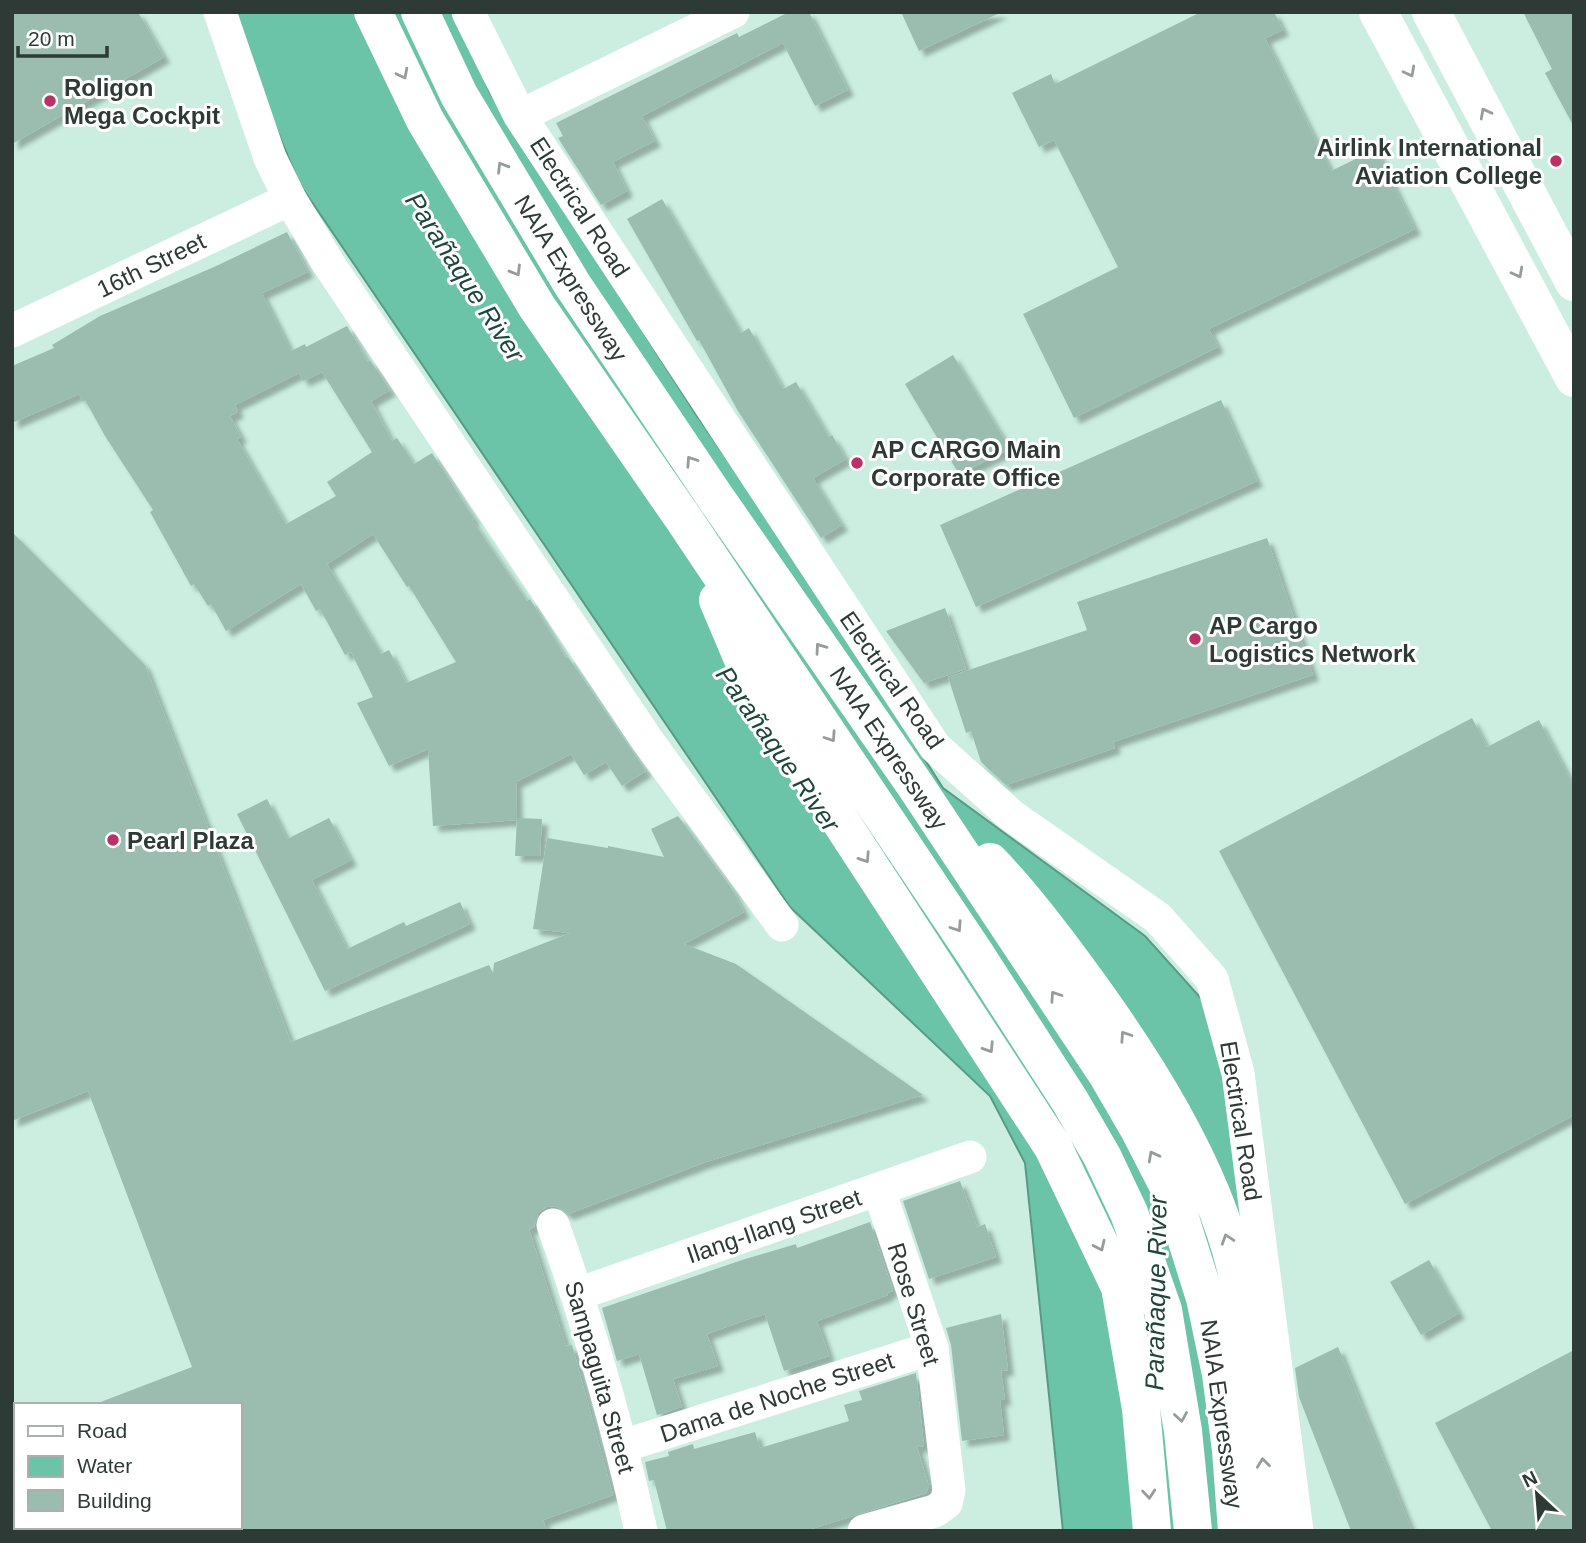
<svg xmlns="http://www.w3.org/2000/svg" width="1586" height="1543" viewBox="0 0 1586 1543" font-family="Helvetica,sans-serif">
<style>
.water{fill:#6bc4a7;stroke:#589b85;stroke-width:2}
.building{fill:#9bbdb0;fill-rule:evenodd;filter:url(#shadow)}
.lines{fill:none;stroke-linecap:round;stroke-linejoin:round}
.minor{stroke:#fff;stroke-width:33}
.major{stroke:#fff;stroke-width:38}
.highway{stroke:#fff;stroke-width:38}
.oneway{stroke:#969c9a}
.poi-dot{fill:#bb3067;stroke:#fff;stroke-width:2.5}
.labels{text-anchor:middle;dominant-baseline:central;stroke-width:6;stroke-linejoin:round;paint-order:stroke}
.poi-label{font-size:24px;font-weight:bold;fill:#2d3a35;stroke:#fff;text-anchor:start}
.street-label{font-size:24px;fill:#2d3a35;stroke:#fff}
.water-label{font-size:26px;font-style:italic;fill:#1e463a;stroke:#fff}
</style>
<defs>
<filter id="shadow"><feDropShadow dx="6" dy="6" stdDeviation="2" flood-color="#0004"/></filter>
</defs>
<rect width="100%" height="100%" fill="#cbeee1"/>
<!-- water -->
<path class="water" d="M228,12H457L490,93L695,413L808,576L943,788L1145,936L1233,1034L1279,1531H1063L1025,1163L990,1096L790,907L299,183Z"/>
<!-- building -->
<path class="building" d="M12,12H138L164,57L12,144Z
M789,12H809L848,90L815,106L783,43L642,116L655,141L613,162L627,191L601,205L558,138L563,136L556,123L737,33L739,37Z
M901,12H1002L919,51Z
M1201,12H1274L1283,30L1265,38L1331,171L1376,149L1415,229L1209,329L1218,347L1074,418L1023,314L1118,267L1054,140L1039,147L1012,93L1051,74L1055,84Z
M1523,12H1574V127L1545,73L1552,69Z
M662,199L741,333L749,328L783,389L796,382L829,437L832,435L846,459L813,478L842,525L821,538L738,411L699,340L697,341L627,219Z
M287,232L308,272L262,293L291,351L305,344L306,347L347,326L368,362L370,360L390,390L371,401L392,441L397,438L414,464L432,453L474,519L472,520L527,601L530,599L566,658L568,657L646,771L622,786L606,762L584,775L571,754L516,782L517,820L433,826L428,749L389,766L357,703L373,697L351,652L345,655L320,609L316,611L301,584L226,631L211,604L208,606L194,584L191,586L150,512L153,510L105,436L85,400L83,402L79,394L12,423V366L54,348L52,345L100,316L214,267ZM322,372L372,452L327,482L336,496L286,524L237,439L241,437L230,416L238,412L235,405L299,373L303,381ZM373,534L407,587L409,586L456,662L406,683L389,650L381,654L327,564Z
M953,355L1010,449L959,474L905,384Z
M1221,400L1257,481L976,607L940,525Z
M12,532L145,665L291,1042L489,965L493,973L494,963L570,933L533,929L547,838L608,848V846L664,857L651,829L678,816L732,889L744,912L684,944L736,964L923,1095L706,1162L568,1214L556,1206L546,1207L538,1213L534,1227L529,1229L566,1346L572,1345L613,1495L543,1520L547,1531H240V1405H98V1403L192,1367L88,1091L12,1121Z
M1267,538L1313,675L1113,742L1115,748L1006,785L981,762L971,731L966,733L948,677L1087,630L1077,602Z
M945,608L966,669L924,683L886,631Z
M1472,718L1487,747L1539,720L1574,787V1115L1405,1204L1219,851Z
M267,799L287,839L329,818L351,860L312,880L347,949L404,922L406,926L460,902L470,924L325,991L237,814Z
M517,818L542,819L540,856H515Z
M960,1181L977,1227L985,1224L996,1257L929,1279L903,1201Z
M870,1222L893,1291L887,1293L888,1295L817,1321L829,1356L784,1371L765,1314L740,1322L707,1334L718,1366L673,1379L682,1407L657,1415L639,1354L617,1361L602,1308L742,1260L796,1244L797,1248Z
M1429,1260L1459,1313L1421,1335L1390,1282Z
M1001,1314L1008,1370L1001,1371L1005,1400H1000L1004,1435L962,1441L951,1345L946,1328Z
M1338,1347L1412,1531H1351L1299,1397L1295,1368Z
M1574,1350V1531H1492L1435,1423Z
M916,1373L924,1446L917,1447L929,1486L926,1493L805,1531H667L654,1480L649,1481L645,1462L669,1456L668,1452L693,1444L694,1449L755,1432L760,1448L849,1421L844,1405L862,1400L859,1391Z"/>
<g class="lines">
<!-- minor -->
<path class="minor" d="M220,12L270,158L290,199L328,263L647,740L782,925
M468,12L520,116L935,747L1012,816L1158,918L1212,979L1238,1073L1297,1531
M520,116L733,12
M12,331L290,199
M553,1225C589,1325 618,1427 641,1531
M578,1294L970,1157
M623,1446L932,1348
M864,1531L935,1511L946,1503L949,1490L932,1348L879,1190"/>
<!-- major -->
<path class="major" d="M1378,12L1574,378
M1431,12L1574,282"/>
<!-- highway -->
<path class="highway" d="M373,12L425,120L537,307L683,518L974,952L1070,1101L1102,1156L1129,1213L1163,1310L1183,1431L1193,1531
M420,12L459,95L572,284L713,494L915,785L1107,1074L1139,1129L1172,1193L1205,1298L1221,1374L1231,1450L1237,1531
M718,600L748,671L792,747L1053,1147L1120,1287L1141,1409L1152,1531
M990,862C1022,895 1050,932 1077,969C1142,1057 1212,1165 1237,1273C1256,1355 1261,1446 1272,1531"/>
</g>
<!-- one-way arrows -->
<defs><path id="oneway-chevron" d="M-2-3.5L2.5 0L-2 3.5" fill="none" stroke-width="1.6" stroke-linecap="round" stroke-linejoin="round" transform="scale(1.75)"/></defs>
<g class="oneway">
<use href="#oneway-chevron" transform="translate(1410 72) rotate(62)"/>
<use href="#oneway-chevron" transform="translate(403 74) rotate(63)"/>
<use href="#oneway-chevron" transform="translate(1485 113) rotate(-118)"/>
<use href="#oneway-chevron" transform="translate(502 167) rotate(-121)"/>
<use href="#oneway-chevron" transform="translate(516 271) rotate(59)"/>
<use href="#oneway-chevron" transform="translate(1518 273) rotate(62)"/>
<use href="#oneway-chevron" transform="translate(691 461) rotate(-124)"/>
<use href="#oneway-chevron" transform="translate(820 648) rotate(-125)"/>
<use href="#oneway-chevron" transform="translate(831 737) rotate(56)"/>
<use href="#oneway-chevron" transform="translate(865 858) rotate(57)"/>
<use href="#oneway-chevron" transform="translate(957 927) rotate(56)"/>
<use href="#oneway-chevron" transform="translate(1055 996) rotate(-124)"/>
<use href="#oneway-chevron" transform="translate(1125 1036) rotate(-124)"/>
<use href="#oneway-chevron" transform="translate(989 1048) rotate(57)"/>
<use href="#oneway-chevron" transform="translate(1153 1156) rotate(-118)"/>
<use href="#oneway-chevron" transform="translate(1227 1239) rotate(-108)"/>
<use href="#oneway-chevron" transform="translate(1100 1246) rotate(65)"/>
<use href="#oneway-chevron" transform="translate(1181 1417) rotate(81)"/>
<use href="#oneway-chevron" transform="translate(1263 1463) rotate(-97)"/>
<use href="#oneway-chevron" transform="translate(1149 1494) rotate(85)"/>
</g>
<!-- markers -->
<g class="poi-dot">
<circle cx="50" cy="101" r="7"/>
<circle cx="1556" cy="161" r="7"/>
<circle cx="857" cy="463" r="7"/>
<circle cx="1195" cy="639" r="7"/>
<circle cx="113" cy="840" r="7"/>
</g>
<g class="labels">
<!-- poi labels -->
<g class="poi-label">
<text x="64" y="87">Roligon<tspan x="64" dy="28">Mega Cockpit</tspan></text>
<text x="1542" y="147" text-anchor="end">Airlink International<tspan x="1542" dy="28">Aviation College</tspan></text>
<text x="871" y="449">AP CARGO Main<tspan x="871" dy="28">Corporate Office</tspan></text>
<text x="1209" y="625">AP Cargo<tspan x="1209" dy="28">Logistics Network</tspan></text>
<text x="127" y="840">Pearl Plaza</text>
</g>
<!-- street labels -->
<g class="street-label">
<text transform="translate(580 207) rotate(57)">Electrical Road</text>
<text transform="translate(151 265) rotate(-26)">16th Street</text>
<text transform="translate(571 278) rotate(58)">NAIA Expressway</text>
<text transform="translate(892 680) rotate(55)">Electrical Road</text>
<text transform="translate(889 748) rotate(56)">NAIA Expressway</text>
<text transform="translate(1241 1121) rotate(81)">Electrical Road</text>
<text transform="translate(774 1226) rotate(-19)">Ilang-Ilang Street</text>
<text transform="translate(914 1304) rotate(73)">Rose Street</text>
<text transform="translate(600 1377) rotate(74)">Sampaguita Street</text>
<text transform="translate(777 1397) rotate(-18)">Dama de Noche Street</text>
<text transform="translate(1222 1414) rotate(82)">NAIA Expressway</text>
</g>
<!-- water labels -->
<g class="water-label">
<text transform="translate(465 277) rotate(57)">Parañaque River</text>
<text transform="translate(778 749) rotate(55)">Parañaque River</text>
<text transform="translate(1156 1293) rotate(-89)">Parañaque River</text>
</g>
</g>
<!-- border -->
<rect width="1586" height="1543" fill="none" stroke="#2d3a35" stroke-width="28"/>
<!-- legend -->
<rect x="14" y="1403" width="228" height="126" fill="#ffffff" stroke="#abb0ae" stroke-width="2"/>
<rect x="28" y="1426" width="35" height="10" fill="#ffffff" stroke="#abb0ae" stroke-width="2"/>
<text x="77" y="1438" font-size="21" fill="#2d3a35">Road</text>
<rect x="28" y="1456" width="35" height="21" fill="#6bc4a7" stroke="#abb0ae" stroke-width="2"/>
<text x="77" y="1473" font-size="21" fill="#2d3a35">Water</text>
<rect x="28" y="1490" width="35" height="21" fill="#9bbdb0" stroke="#abb0ae" stroke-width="2"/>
<text x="77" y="1508" font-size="21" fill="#2d3a35">Building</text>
<!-- north arrow -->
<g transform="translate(1537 1494) rotate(334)" stroke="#ffffff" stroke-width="5" paint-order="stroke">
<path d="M0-5L12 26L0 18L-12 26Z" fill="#2d3a35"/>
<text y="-10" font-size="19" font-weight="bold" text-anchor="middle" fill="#2d3a35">N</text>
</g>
<!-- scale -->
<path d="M18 46v10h89v-10" fill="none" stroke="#2d3a35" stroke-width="3.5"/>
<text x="28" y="46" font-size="21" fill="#2d3a35" stroke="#ffffff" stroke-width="5" paint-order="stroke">20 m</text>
</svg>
